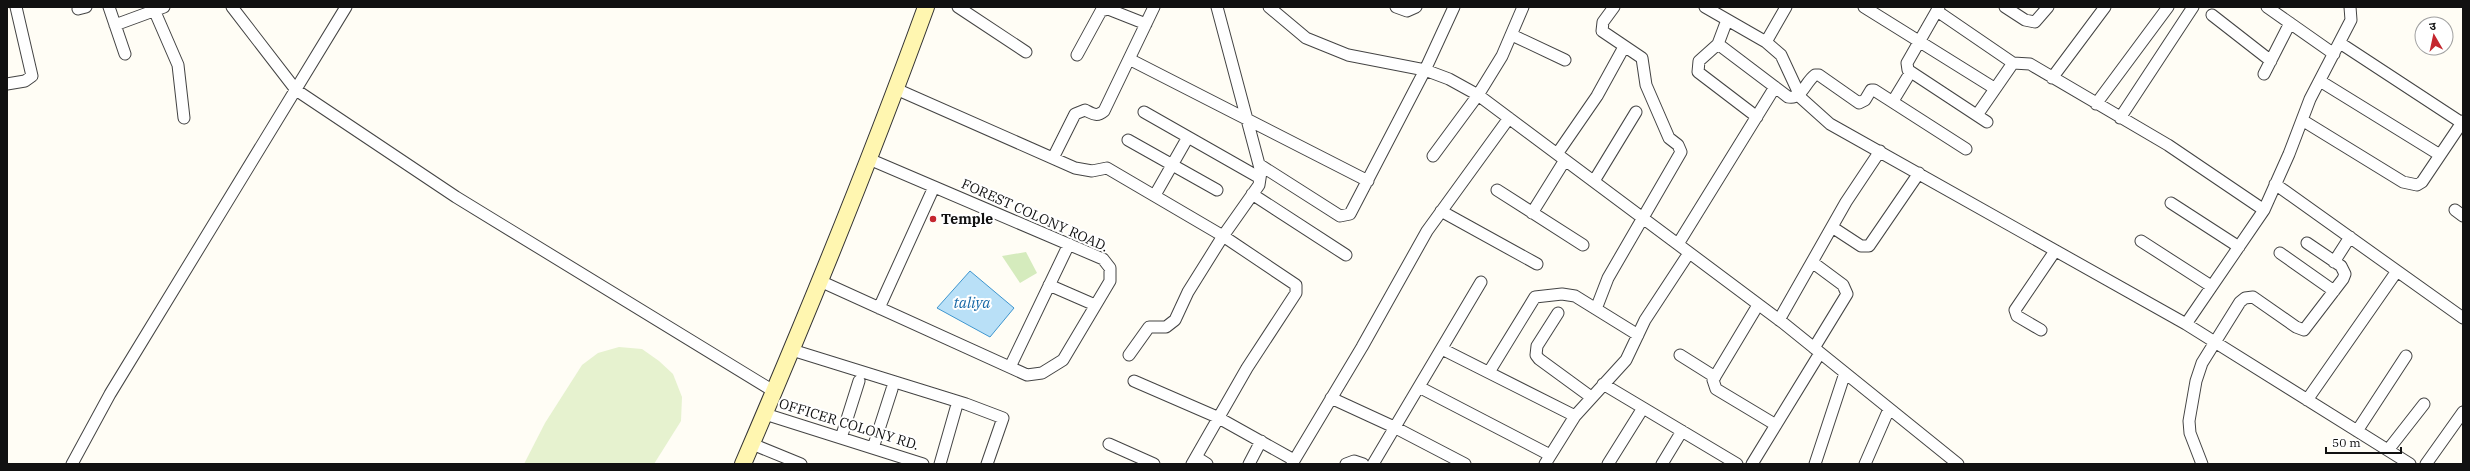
<svg xmlns="http://www.w3.org/2000/svg" width="2470" height="471" viewBox="0 0 2470 471" font-family="'IBM Plex Serif','Noto Sans Devanagari',serif">
<style>
.green{fill:#d5ebbd}
.pitch{fill:#e6f2cf}
.water{fill:#b9e0f7;stroke:#3f96cf}
.lines{fill:none;stroke-linecap:round;stroke-linejoin:round}
.street-casing{stroke:#444;stroke-width:13}
.secondary-casing{stroke:#333;stroke-width:18}
.street{stroke:#fff;stroke-width:11}
.secondary{stroke:#fff6b0;stroke-width:16}
.poi-dot{fill:#c4262e;stroke:#fff;stroke-width:1.5}
.labels{text-anchor:middle;dominant-baseline:central;stroke-width:4;stroke-linejoin:round;paint-order:stroke}
.street-label{font-size:14px;fill:#111;stroke:#fff}
.poi-label{font-size:14px;font-weight:bold;fill:#111;stroke:#fff;text-anchor:start}
.water-label{font-size:15px;font-style:italic;fill:#1768a6;stroke:#fff}
</style>
<rect width="100%" height="100%" fill="#fffdf5"/>
<!-- green -->
<path class="green" d="M1026,252L1037,273L1020,283L1002,256Z"/>
<!-- pitch -->
<path class="pitch" d="M619,347L642,349L659,361L673,374L682,397L681,421L654,464H524L545,423L582,365L598,353Z"/>
<!-- water -->
<path class="water" d="M970,271L1014,308L990,337L937,308Z"/>
<g class="lines">
<defs>
<path id="street" d="M109,7L125,54
M232,7L296,90L456,197L775,392
M958,7L1026,52
M1269,7L1306,38L1348,55L1425,70L1449,79L1478,95L1782,322L1958,464
M1396,7L1407,11L1416,7
M1705,7L1766,42L1781,55L1801,98L1830,124L2186,324L2410,464
M1864,7L1994,88
M1939,7L1907,63L1908,70L1987,122
M2005,7L2025,20L2035,22L2048,7
M2267,7L2334,54
M78,9L86,7
M1937,11L2013,63
M155,12L178,65L184,118
M2212,15L2271,61
M1727,20L1718,44L1788,97C1802,100 1805,82 1815,75H1819L1859,103L1865,100L1871,90H1874L1966,149
M115,25L164,7
M1512,35L1565,60
M1766,42L1786,7
M2340,43L2462,123
M1718,44L1699,61L1698,72L1757,117
M1077,55L1101,11L1108,9L1146,24
M1129,59L1368,181
M2264,74L2290,23
M2052,78L2105,7
M2320,81L2440,155
M7,84L25,81L32,76L16,7
M896,89L1075,168L1092,171L1107,168L1223,236L1259,185L1261,172L1217,7
M1893,101L1910,73
M2096,104L2168,7
M1144,112L1260,178
M1977,115L2013,63L2030,64L2168,145L2264,210
M2120,118L2193,7
M2302,120L2403,182L2417,185L2422,182L2463,121
M1128,140L1217,190
M1557,154L1597,96L1624,47
M1433,156L1478,95L1502,56L1523,7
M1053,158L1075,114L1085,110C1093,114 1097,117 1104,111L1154,7
M1260,165L1340,216L1350,214L1425,70L1454,7
M1594,181L1636,112
M2275,184L2463,318
M1497,190L1583,245
M1252,194L1346,255
M1155,195L1188,137
M2171,203L2239,247
M2455,210L2463,216
M1441,211L1537,264
M1532,213L1565,160
M1832,227L1861,246H1869L1919,173
M2141,241L2211,286
M1678,244L1775,87
M2280,253L2334,291
M1812,262L1843,285L1847,294L1814,348
M2334,262L2350,237
M820,281L1027,375L1042,373L1063,360L1110,281V268L1103,259L869,159
M1049,285L1095,305
M1758,305L1713,380L1716,389L1776,425
M879,308L934,187
M1596,309L1608,278L1681,152L1678,145L1669,138L1646,85L1642,58L1602,31L1603,22L1614,7
M1558,313L1537,346L1536,355L1539,359L1591,397
M1779,320L1846,202L1880,151
M2186,324L2264,210L2289,154L2310,99L2351,20L2350,7
M2041,330L2017,316L2015,310L2055,251
M1442,349L1575,416
M792,350L966,404L1003,418L987,464
M1129,355L1149,327H1166L1175,320L1188,292L1223,236L1296,285V293L1247,368L1192,464
M1680,355L1715,377
M1010,367L1069,244
M1489,372L1535,297L1562,294L1575,296L1638,335
M1134,381L1217,417L1294,460
M1603,384L1737,464
M1419,387L1550,455
M1331,398L1394,427L1465,464
M2307,400L2397,271
M765,414L923,464
M2357,431L2406,356
M841,438L859,381
M752,444L801,464
M1109,444L1154,464
M873,448L892,389
M2388,450L2424,404
M1196,457L1207,464
M72,464L110,394L346,7
M940,464L956,408
M1249,464L1261,441
M1292,464L1362,347L1427,231L1509,118
M1346,464L1354,461L1363,464
M1373,464L1481,282
M1545,464L1575,416L1626,360L1645,320L1689,253
M1608,464L1643,408
M1662,464L1682,431
M1752,464L1820,353
M1815,464L1845,373
M1865,464L1889,409
M2202,464L2190,433L2189,421L2196,381L2202,363L2240,302L2245,298L2253,297L2296,327L2304,330L2343,279L2345,274L2341,266L2307,243
M2426,464L2463,412"/>
<path id="secondary" d="M743,464C808,313 870,161 926,7"/>
</defs>
<!-- street casing -->
<use href="#street" class="street-casing"/>
<!-- secondary casing -->
<use href="#secondary" class="secondary-casing"/>
<!-- street -->
<use href="#street" class="street"/>
<!-- secondary -->
<use href="#secondary" class="secondary"/>
</g>
<!-- markers -->
<circle class="poi-dot" cx="933" cy="219" r="4"/>
<g class="labels">
<!-- street labels -->
<g class="street-label">
<text transform="translate(1035 215) rotate(24)">FOREST COLONY ROAD.</text>
<text transform="translate(849 424) rotate(17)">OFFICER COLONY RD.</text>
</g>
<!-- poi labels -->
<g class="poi-label">
<text x="941" y="219">Temple</text>
</g>
<!-- water labels -->
<g class="water-label">
<text x="972" y="302">taliya</text>
</g>
</g>
<!-- border -->
<rect width="2470" height="471" fill="none" stroke="#111111" stroke-width="16"/>
<!-- north arrow -->
<g transform="translate(2434 36) rotate(351)"><circle r="19" fill="#ffffff" stroke="#a0a0a0"/>
<path d="M0-3L7 15L0 10L-7 15Z" fill="#c4262e"/>
<text y="-6" font-size="11" font-weight="bold" text-anchor="middle" fill="#111111">उ</text>
</g>
<!-- scale -->
<path d="M2326 447v6h75v-6" fill="none" stroke="#111111" stroke-width="2"/>
<text x="2332" y="447" font-size="12" fill="#111111" stroke="#ffffff" stroke-width="3" paint-order="stroke">50 m</text>
</svg>
